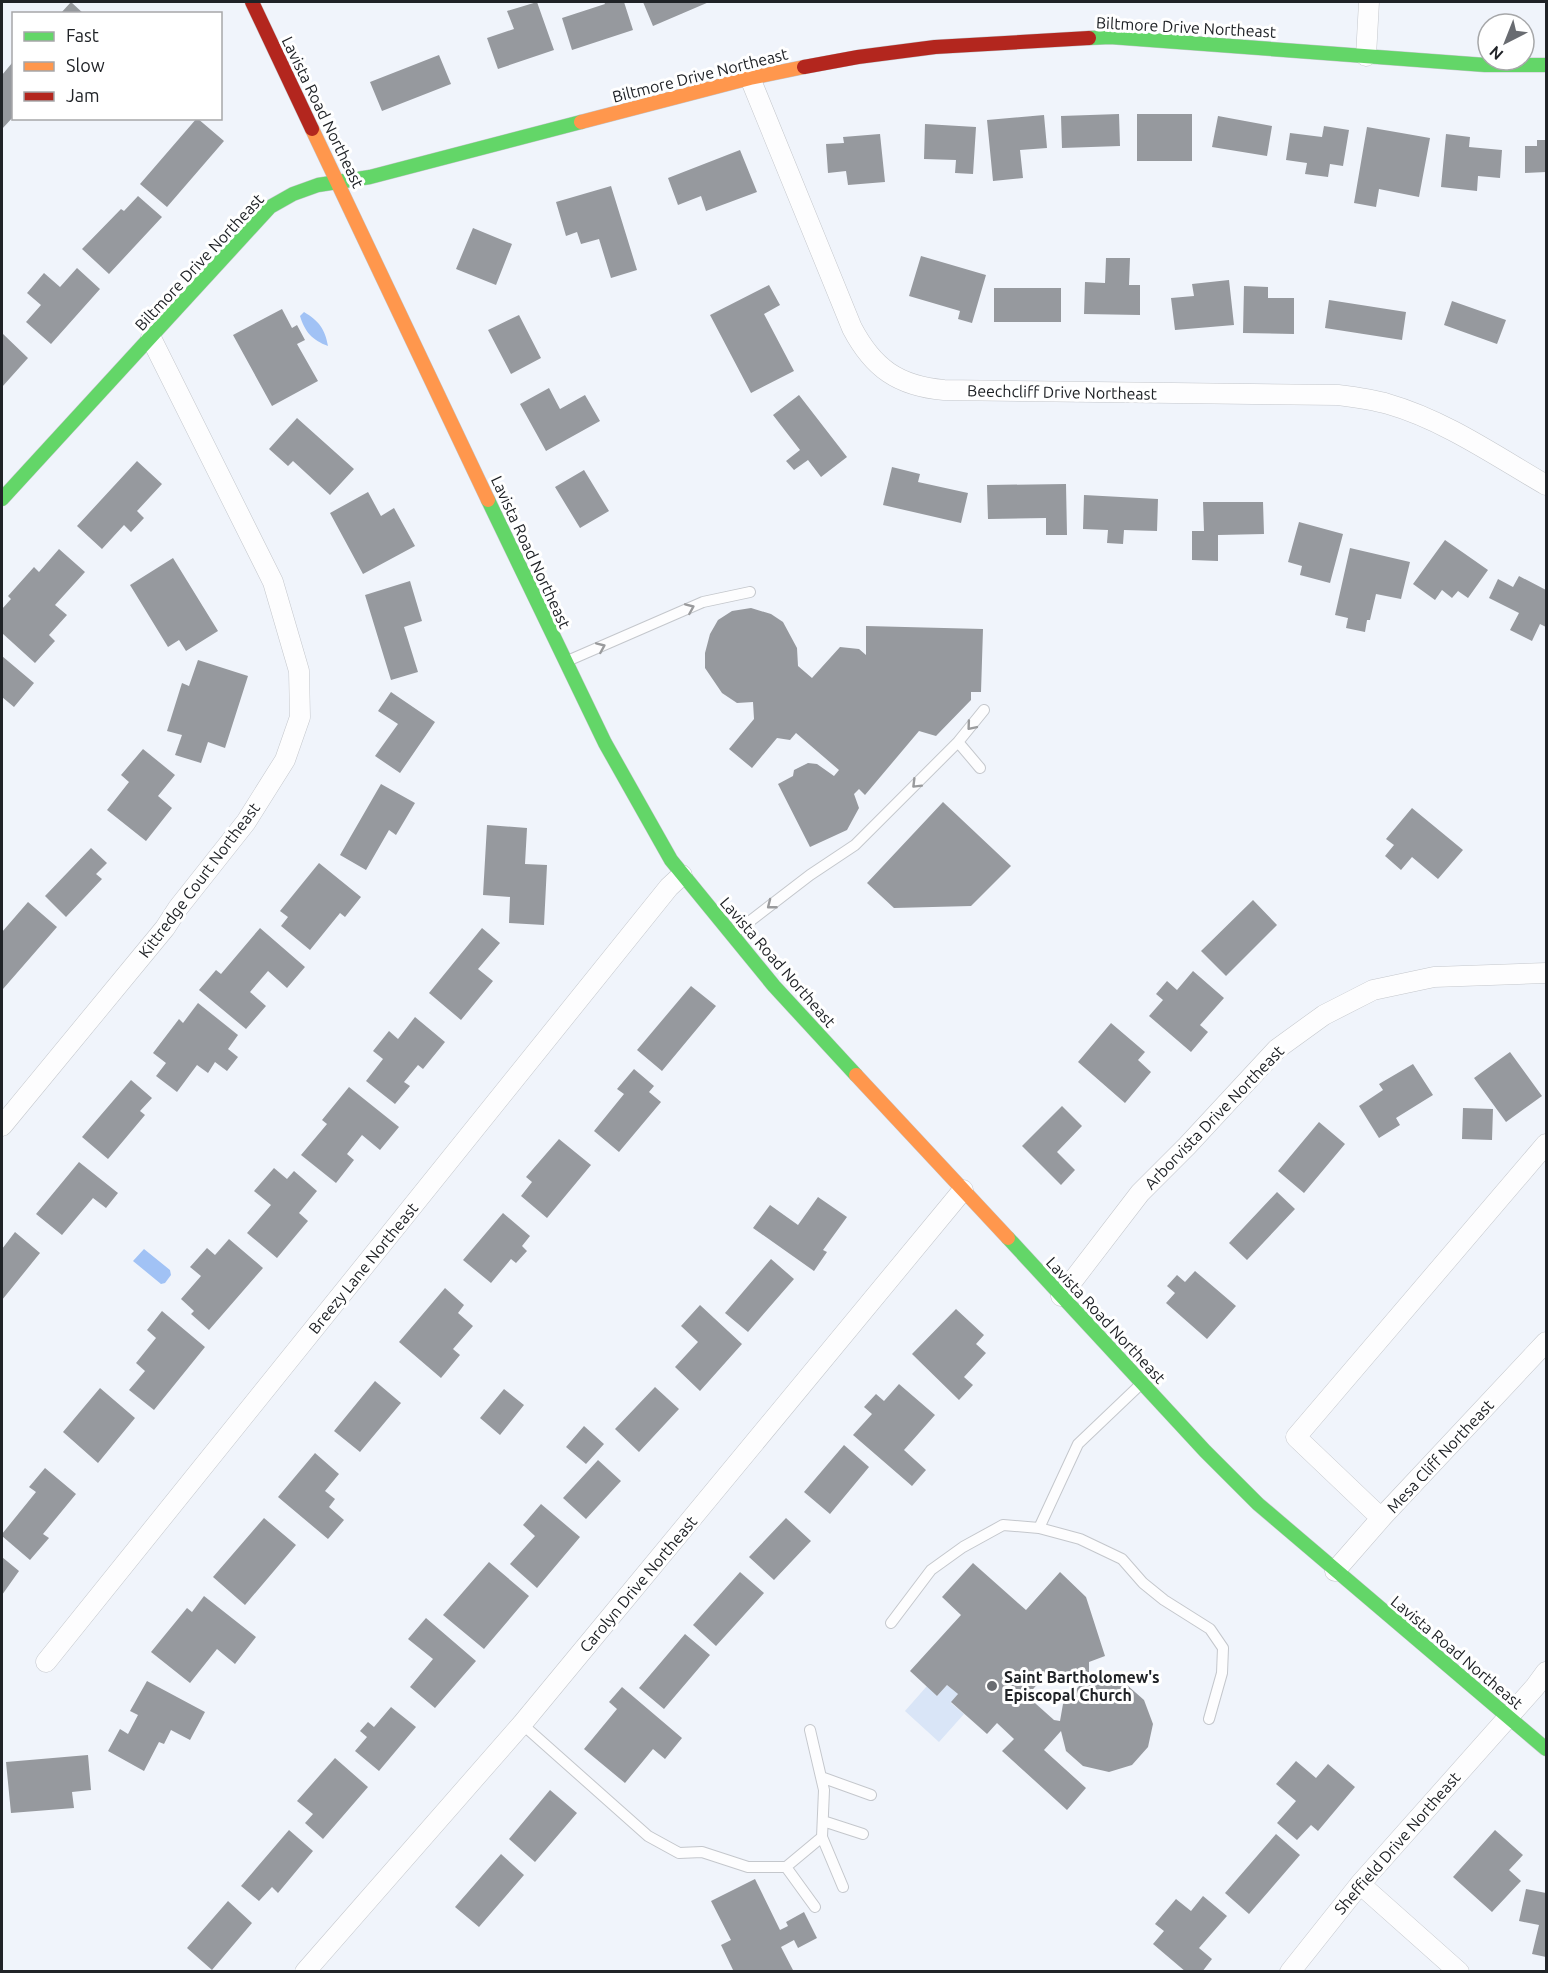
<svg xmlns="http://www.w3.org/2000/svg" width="1548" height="1973" viewBox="0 0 1548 1973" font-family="Ubuntu,sans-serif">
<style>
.green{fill:#d9e5f7}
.water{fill:#a1c2f5}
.building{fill:#96999e}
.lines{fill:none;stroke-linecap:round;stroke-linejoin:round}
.lane-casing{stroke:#c4c7cc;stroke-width:12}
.street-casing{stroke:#c4c7cc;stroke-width:21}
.fast-casing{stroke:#c4c7cc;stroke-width:15}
.slow-casing{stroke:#c4c7cc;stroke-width:15}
.jam-casing{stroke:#c4c7cc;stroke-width:15}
.lane{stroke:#fdfdfe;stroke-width:10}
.street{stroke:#fdfdfe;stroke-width:20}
.fast{stroke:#63d668;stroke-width:14}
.slow{stroke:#ff974d;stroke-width:14}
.jam{stroke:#b3261e;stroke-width:14}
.oneway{stroke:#9a9b9d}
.poi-dot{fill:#696c71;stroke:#fff;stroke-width:2}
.labels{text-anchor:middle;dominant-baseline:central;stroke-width:6;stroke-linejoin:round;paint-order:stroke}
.street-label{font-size:16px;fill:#202327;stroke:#fff}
.poi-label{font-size:16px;font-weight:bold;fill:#202327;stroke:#fff;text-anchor:start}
</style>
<rect width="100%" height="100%" fill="#f0f4fb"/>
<!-- green -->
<path class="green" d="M947,1685L958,1694L951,1703L964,1714L939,1742L905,1711L927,1686L937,1696Z"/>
<!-- water -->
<path class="water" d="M304,312C319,321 325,329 328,346C312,340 305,332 300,316Z
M144,1249L170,1270L171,1275L165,1283L161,1284L133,1261Z"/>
<!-- building -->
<path class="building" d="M71,2L84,14H60Z
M537,2L554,50L498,69L487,38L514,29L507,11Z
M604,2H624L633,30L572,50L562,18L605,4Z
M643,2H709L653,26Z
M439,55L451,84L382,111L370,82Z
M12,63L14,116L2,129V75Z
M1119,114L1120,146L1062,148L1061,116Z
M1137,114H1192V161H1137Z
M1044,115L1047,148L1020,150L1023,178L993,181L987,120Z
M1218,116L1272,126L1267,156L1212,147Z
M197,118L224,141L167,207L140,184Z
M925,124L976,127L973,174L955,173L956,160L924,159Z
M1324,126L1349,130L1343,166L1330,164L1328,177L1305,174L1307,163L1286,160L1290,133L1322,137Z
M1367,127L1430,138L1419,197L1379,189L1376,207L1354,203Z
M880,134L885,182L848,185L846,171L828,173L826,144L844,143L843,137Z
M1446,134L1470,137L1469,147L1502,150L1500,178L1478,176L1477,191L1441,187Z
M1537,140H1546V172L1525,173V146H1537Z
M740,150L757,192L706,211L701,196L678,205L668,178Z
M611,186L637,270L611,278L599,239L581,244L577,232L566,236L556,202Z
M138,196L162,217L109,274L82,249L121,209L124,211Z
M473,228L512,244L496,285L456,269Z
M921,256L986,275L972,323L958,319L960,311L909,296Z
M1106,258H1130L1129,285H1140V315L1084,314L1085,282L1105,283Z
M77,268L100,289L51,344L26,322L41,305L27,293L44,273L60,287Z
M1229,280L1234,325L1175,330L1171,298L1194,296L1192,284Z
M769,285L780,305L764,314L794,371L751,393L710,315Z
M1244,286L1268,287V298H1294V334L1243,333Z
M994,288H1061V322H994Z
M1329,300L1406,312L1402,340L1325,328Z
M1452,301L1506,320L1497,344L1444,325Z
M282,309L292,328L297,325L305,340L297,344L318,381L272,406L233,335Z
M519,315L541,358L511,374L488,330Z
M2,333L28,358L2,387Z
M549,388L560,409L585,395L600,421L546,451L520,404Z
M799,395L847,457L821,477L808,460L794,470L786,461L800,450L773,415Z
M297,418L354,469L330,495L293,461L288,466L269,449Z
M137,461L162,484L137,511L144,518L131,532L124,525L102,549L77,526Z
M892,467L920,474L918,482L968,493L961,523L883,505Z
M584,470L609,511L580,528L555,487Z
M1066,484L1067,535H1046V518L988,519L987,485Z
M368,492L381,516L394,508L415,546L363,574L330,513Z
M1084,495L1158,499L1157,531L1124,530L1123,544L1107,543L1108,530L1083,529Z
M1203,502H1263L1264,534L1218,535V561L1192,560V531H1204Z
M1299,522L1343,534L1330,583L1300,575L1302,566L1288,562Z
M1445,540L1488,570L1468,598L1458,591L1452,598L1442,590L1435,600L1413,584Z
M1350,548L1410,562L1401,599L1376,594L1370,620H1367L1365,632L1346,628L1348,618L1335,615Z
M59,549L85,572L55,605L67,615L49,635L55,641L35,663L2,633V609L11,599L8,596L34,567L39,572Z
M173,558L218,631L186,651L179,640L168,647L130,585Z
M1519,576L1546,590V627L1540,624L1532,641L1510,630L1519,613L1489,598L1498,579L1513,587Z
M410,581L422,621L404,627L418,672L391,680L365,595Z
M751,608L771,614L783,622L797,648L798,666L812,678L840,647L859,649L866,655V626L983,629L981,692H971V700L936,736L919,731L865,795L859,789L854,794L859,808L847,830L810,847L778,784L793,776L794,770L808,763L817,764L834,776L839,770L796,733L790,740L777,738L752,768L729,749L754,719L753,702L737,703L722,693L705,668V653L710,634L718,620L732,611Z
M2,656L34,683L14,707L2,697Z
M198,660L248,676L225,748L208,742L201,763L175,755L182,735L167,731L182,683L189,686Z
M391,692L435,722L400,773L375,756L398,724L378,711Z
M143,749L175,775L158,796L172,808L146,841L107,810L129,782L121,775Z
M381,784L415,803L396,835L389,830L366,870L340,855Z
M943,802L1011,866L971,906L894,908L867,883Z
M1412,808L1463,850L1438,879L1412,857L1401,870L1385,856L1394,845L1386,839Z
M487,825L527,828L525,864L547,865L544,925L509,923L510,897L483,895Z
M91,848L107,863L96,874L102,879L66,917L45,896Z
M319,863L361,897L345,917L340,913L310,950L281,926L288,917L280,911Z
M1253,900L1277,925L1226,976L1201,951Z
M28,902L57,927L3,989L2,932Z
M260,928L305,967L287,988L268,971L250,992L266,1006L246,1029L199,990L216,970L221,974Z
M482,928L500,943L478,969L493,981L461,1020L429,993Z
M1193,971L1224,998L1200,1025L1208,1032L1191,1052L1149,1016L1163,1000L1156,994L1167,981L1177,990Z
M691,986L716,1006L662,1071L637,1050Z
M198,1003L238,1035L228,1049L238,1057L227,1071L215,1062L208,1073L197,1065L177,1092L156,1076L166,1063L153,1053L179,1019L183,1023Z
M415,1017L445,1042L423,1069L418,1065L404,1082L410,1086L395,1104L366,1081L383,1059L373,1051L389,1031L398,1039Z
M1111,1023L1145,1052L1138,1060L1151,1072L1125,1103L1078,1062Z
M1510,1052L1542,1096L1506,1122L1474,1078Z
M1413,1064L1433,1095L1396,1118L1400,1125L1379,1138L1359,1106L1383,1090L1379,1084Z
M634,1069L654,1086L649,1092L661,1102L619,1152L594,1131L624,1094L617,1089Z
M131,1080L152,1098L140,1111L145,1115L108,1159L82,1137Z
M349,1087L399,1127L380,1150L362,1135L347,1154L354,1160L336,1183L301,1155L327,1124L322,1120Z
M1062,1106L1082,1126L1057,1152L1075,1170L1061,1185L1022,1146Z
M1463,1108L1493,1109L1492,1140L1462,1139Z
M1319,1122L1345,1144L1304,1193L1278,1171Z
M559,1139L591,1165L547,1218L521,1196L532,1182L526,1177Z
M79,1162L118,1193L106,1208L93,1198L62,1235L36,1214Z
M274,1168L287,1179L294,1171L317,1191L299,1213L308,1221L277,1258L247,1233L271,1205L254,1191Z
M1277,1192L1295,1209L1247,1260L1229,1243Z
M818,1197L847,1217L823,1250L827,1252L814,1271L753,1228L770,1205L798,1225Z
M503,1213L530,1236L522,1246L527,1251L516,1263L511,1259L491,1283L463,1260Z
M15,1232L40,1253L2,1300V1249Z
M229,1239L263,1268L209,1330L191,1314L194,1311L181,1299L201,1276L190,1267L207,1248L215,1255Z
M771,1259L794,1279L748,1332L725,1313Z
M1195,1271L1236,1306L1207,1339L1166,1303L1175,1293L1167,1286L1177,1275L1185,1282Z
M445,1288L464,1305L458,1313L473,1326L453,1349L460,1355L441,1378L399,1342Z
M700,1305L742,1344L700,1391L675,1367L698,1342L681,1326Z
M956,1309L984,1335L976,1344L986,1353L964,1377L973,1385L959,1400L912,1354Z
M162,1311L205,1347L154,1410L129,1390L145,1371L136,1363L156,1338L147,1330Z
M375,1381L401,1403L360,1452L334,1431Z
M899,1384L935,1415L904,1450L926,1470L912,1486L853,1435L872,1414L864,1407L876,1394L884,1401Z
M655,1387L679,1409L639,1452L615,1429Z
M100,1388L135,1418L98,1463L63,1432Z
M504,1389L524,1405L500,1435L480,1418Z
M584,1426L604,1444L586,1464L566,1447Z
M844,1445L869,1467L830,1514L804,1492Z
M315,1453L339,1474L325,1491L335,1499L329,1507L344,1520L328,1539L278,1497Z
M598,1460L621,1481L586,1519L563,1498Z
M45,1468L76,1494L43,1534L49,1538L30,1560L2,1536V1534L36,1492L29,1487Z
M541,1504L580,1537L537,1588L510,1564L535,1536L523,1525Z
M264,1518L296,1545L245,1605L213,1577Z
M786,1518L811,1541L774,1580L749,1557Z
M2,1557L19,1571L2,1595Z
M489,1562L529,1596L484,1649L443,1615Z
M973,1563L1026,1610L1060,1572L1086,1597L1105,1656L1089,1662V1672H1048L1027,1696L1054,1720L1060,1721L1063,1704L1080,1685L1104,1678L1127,1685L1144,1700L1153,1724L1148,1747L1132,1765L1109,1772L1083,1766L1066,1751L1061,1731L1044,1750L1086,1788L1067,1810L1002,1751L1014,1739L997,1723L987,1734L951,1702L958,1694L947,1685L937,1696L910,1671L961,1615L942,1597Z
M740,1572L764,1593L716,1646L693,1625Z
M204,1596L256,1637L235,1664L217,1649L190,1683L151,1652L187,1608L192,1612Z
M426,1618L476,1661L435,1708L410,1687L433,1659L408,1639Z
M685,1634L710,1655L664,1709L639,1688Z
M147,1681L205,1712L190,1740L171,1730L164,1744L159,1742L144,1771L108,1751L120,1729L128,1734L138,1715L130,1711Z
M622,1687L682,1738L665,1759L653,1749L625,1783L584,1749L617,1709L609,1702Z
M391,1707L416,1727L379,1771L355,1751L367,1737L360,1731L368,1722L374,1727Z
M88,1755L91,1790L72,1792L74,1808L11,1813L6,1762Z
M335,1758L368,1787L323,1839L305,1823L313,1814L297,1801Z
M1296,1761L1316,1778L1328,1764L1355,1787L1318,1831L1311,1825L1297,1840L1277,1823L1296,1801L1276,1784Z
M550,1790L577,1813L535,1862L509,1839Z
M289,1830L313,1851L278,1893L272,1887L259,1901L241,1886Z
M1495,1830L1523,1855L1509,1870L1521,1881L1492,1912L1453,1877Z
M1276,1834L1300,1855L1249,1914L1225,1893Z
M501,1854L524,1875L479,1927L455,1907Z
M755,1879L780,1930L788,1926L786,1922L804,1912L817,1938L798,1948L794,1940L781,1947L794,1972H734L721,1945L731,1940L711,1901Z
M1526,1889L1546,1893V1957L1532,1954L1539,1925L1519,1921Z
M1203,1896L1227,1916L1199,1948L1212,1959L1202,1972H1186L1153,1944L1164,1931L1155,1924L1176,1899L1191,1911Z
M228,1901L252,1923L212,1970L187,1948Z"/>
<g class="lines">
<defs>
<path id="lane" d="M565,662L703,602L750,592
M958,742L980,768
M732,935L810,875L855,845L958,742L984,710
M1039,1528L1080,1539L1122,1559L1143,1583L1164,1600L1210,1629L1223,1648L1222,1673L1209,1719
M891,1623L931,1570L963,1547L1003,1525L1039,1528L1078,1444L1142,1383
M522,1724L648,1836L679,1853L702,1852L748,1867H786L822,1837L824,1790L810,1730
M821,1777L871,1795
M823,1821L863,1834
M822,1837L843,1887
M786,1867L815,1907"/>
<path id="street" d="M1366,56L1369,2
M750,78L852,328C873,368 898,386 944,390L1338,395C1354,397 1371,399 1388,404C1444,420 1496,456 1546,485
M2,1126L165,928L178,908L246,822L285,760L300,717L299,671L273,582L151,338
M1061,1296L1140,1193L1187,1146L1277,1049L1324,1015L1373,990L1434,977L1546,973
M1381,1518L1296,1437L1546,1144
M1335,1571L1383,1516L1546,1342
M46,1662L669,887L682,875
M1360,1884L1459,1972
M305,1972L522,1724L963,1190
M1290,1972L1360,1884L1535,1687L1546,1672"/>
<path id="fast" d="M1089,38L1110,37L1485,65H1546
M2,499L270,207L293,194L318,185L370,177L581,122
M488,500L605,743L671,860L774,986L856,1075
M1008,1238L1205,1451L1258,1504L1546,1749"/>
<path id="slow" d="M581,122L750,78L804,67
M312,129L488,500
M856,1075L1008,1238"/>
<path id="jam" d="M252,2L312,129
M804,67L858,57L935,47L1089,38"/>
</defs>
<!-- lane casing -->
<use href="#lane" class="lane-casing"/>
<!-- street casing -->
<use href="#street" class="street-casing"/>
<!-- fast casing -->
<use href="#fast" class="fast-casing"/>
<!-- slow casing -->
<use href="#slow" class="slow-casing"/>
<!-- jam casing -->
<use href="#jam" class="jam-casing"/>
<!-- lane -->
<use href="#lane" class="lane"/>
<!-- street -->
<use href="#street" class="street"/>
<!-- fast -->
<use href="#fast" class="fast"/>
<!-- slow -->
<use href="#slow" class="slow"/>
<!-- jam -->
<use href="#jam" class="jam"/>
</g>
<!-- one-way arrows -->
<defs><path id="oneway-chevron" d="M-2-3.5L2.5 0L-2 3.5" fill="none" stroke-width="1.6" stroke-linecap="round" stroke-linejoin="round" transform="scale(1.5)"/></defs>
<g class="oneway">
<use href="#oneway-chevron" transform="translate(690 608) rotate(-23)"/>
<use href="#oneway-chevron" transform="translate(601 647) rotate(-23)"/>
<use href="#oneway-chevron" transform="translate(971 726) rotate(130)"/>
<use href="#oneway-chevron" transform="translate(916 784) rotate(135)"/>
<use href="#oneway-chevron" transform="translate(771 905) rotate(142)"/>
</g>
<!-- markers -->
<circle class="poi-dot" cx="992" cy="1686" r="6"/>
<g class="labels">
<!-- street labels -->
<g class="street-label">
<text transform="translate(1186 27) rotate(3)">Biltmore Drive Northeast</text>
<text transform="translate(700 75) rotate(-14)">Biltmore Drive Northeast</text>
<text transform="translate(323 112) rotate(64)">Lavista Road Northeast</text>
<text transform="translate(199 262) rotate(-47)">Biltmore Drive Northeast</text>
<text transform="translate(1062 392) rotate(1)">Beechcliff Drive Northeast</text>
<text transform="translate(531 552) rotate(65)">Lavista Road Northeast</text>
<text transform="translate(199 880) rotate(-53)">Kittredge Court Northeast</text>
<text transform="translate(778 962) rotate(49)">Lavista Road Northeast</text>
<text transform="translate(1214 1117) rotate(-46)">Arborvista Drive Northeast</text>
<text transform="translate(363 1268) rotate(-51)">Breezy Lane Northeast</text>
<text transform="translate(1106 1320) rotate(47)">Lavista Road Northeast</text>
<text transform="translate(1440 1456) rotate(-47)">Mesa Cliff Northeast</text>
<text transform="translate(638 1584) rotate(-50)">Carolyn Drive Northeast</text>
<text transform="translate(1457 1652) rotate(40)">Lavista Road Northeast</text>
<text transform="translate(1397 1843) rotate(-49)">Sheffield Drive Northeast</text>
</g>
<!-- poi labels -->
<g class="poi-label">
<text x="1004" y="1677">Saint Bartholomew's<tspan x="1004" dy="18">Episcopal Church</tspan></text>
</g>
</g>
<!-- border -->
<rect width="1548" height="1973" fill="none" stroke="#202327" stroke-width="6"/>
<!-- legend -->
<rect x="12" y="12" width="210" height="108" fill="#ffffff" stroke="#a6a7a9" stroke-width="1.5"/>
<rect x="24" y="32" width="30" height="9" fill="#63d668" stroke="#a6a7a9" stroke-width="1.5"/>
<text x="66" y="42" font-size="18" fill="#202327">Fast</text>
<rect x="24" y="62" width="30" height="9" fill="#ff974d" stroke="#a6a7a9" stroke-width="1.5"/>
<text x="66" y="72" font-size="18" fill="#202327">Slow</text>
<rect x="24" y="92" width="30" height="9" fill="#b3261e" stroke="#a6a7a9" stroke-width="1.5"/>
<text x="66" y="102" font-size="18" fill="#202327">Jam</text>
<!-- north arrow -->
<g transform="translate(1506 42) rotate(222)"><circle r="28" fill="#ffffff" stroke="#a6a7a9" stroke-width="1.5"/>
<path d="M0-4.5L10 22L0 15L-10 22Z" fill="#696c71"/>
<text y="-9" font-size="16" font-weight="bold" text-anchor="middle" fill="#202327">N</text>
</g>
</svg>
